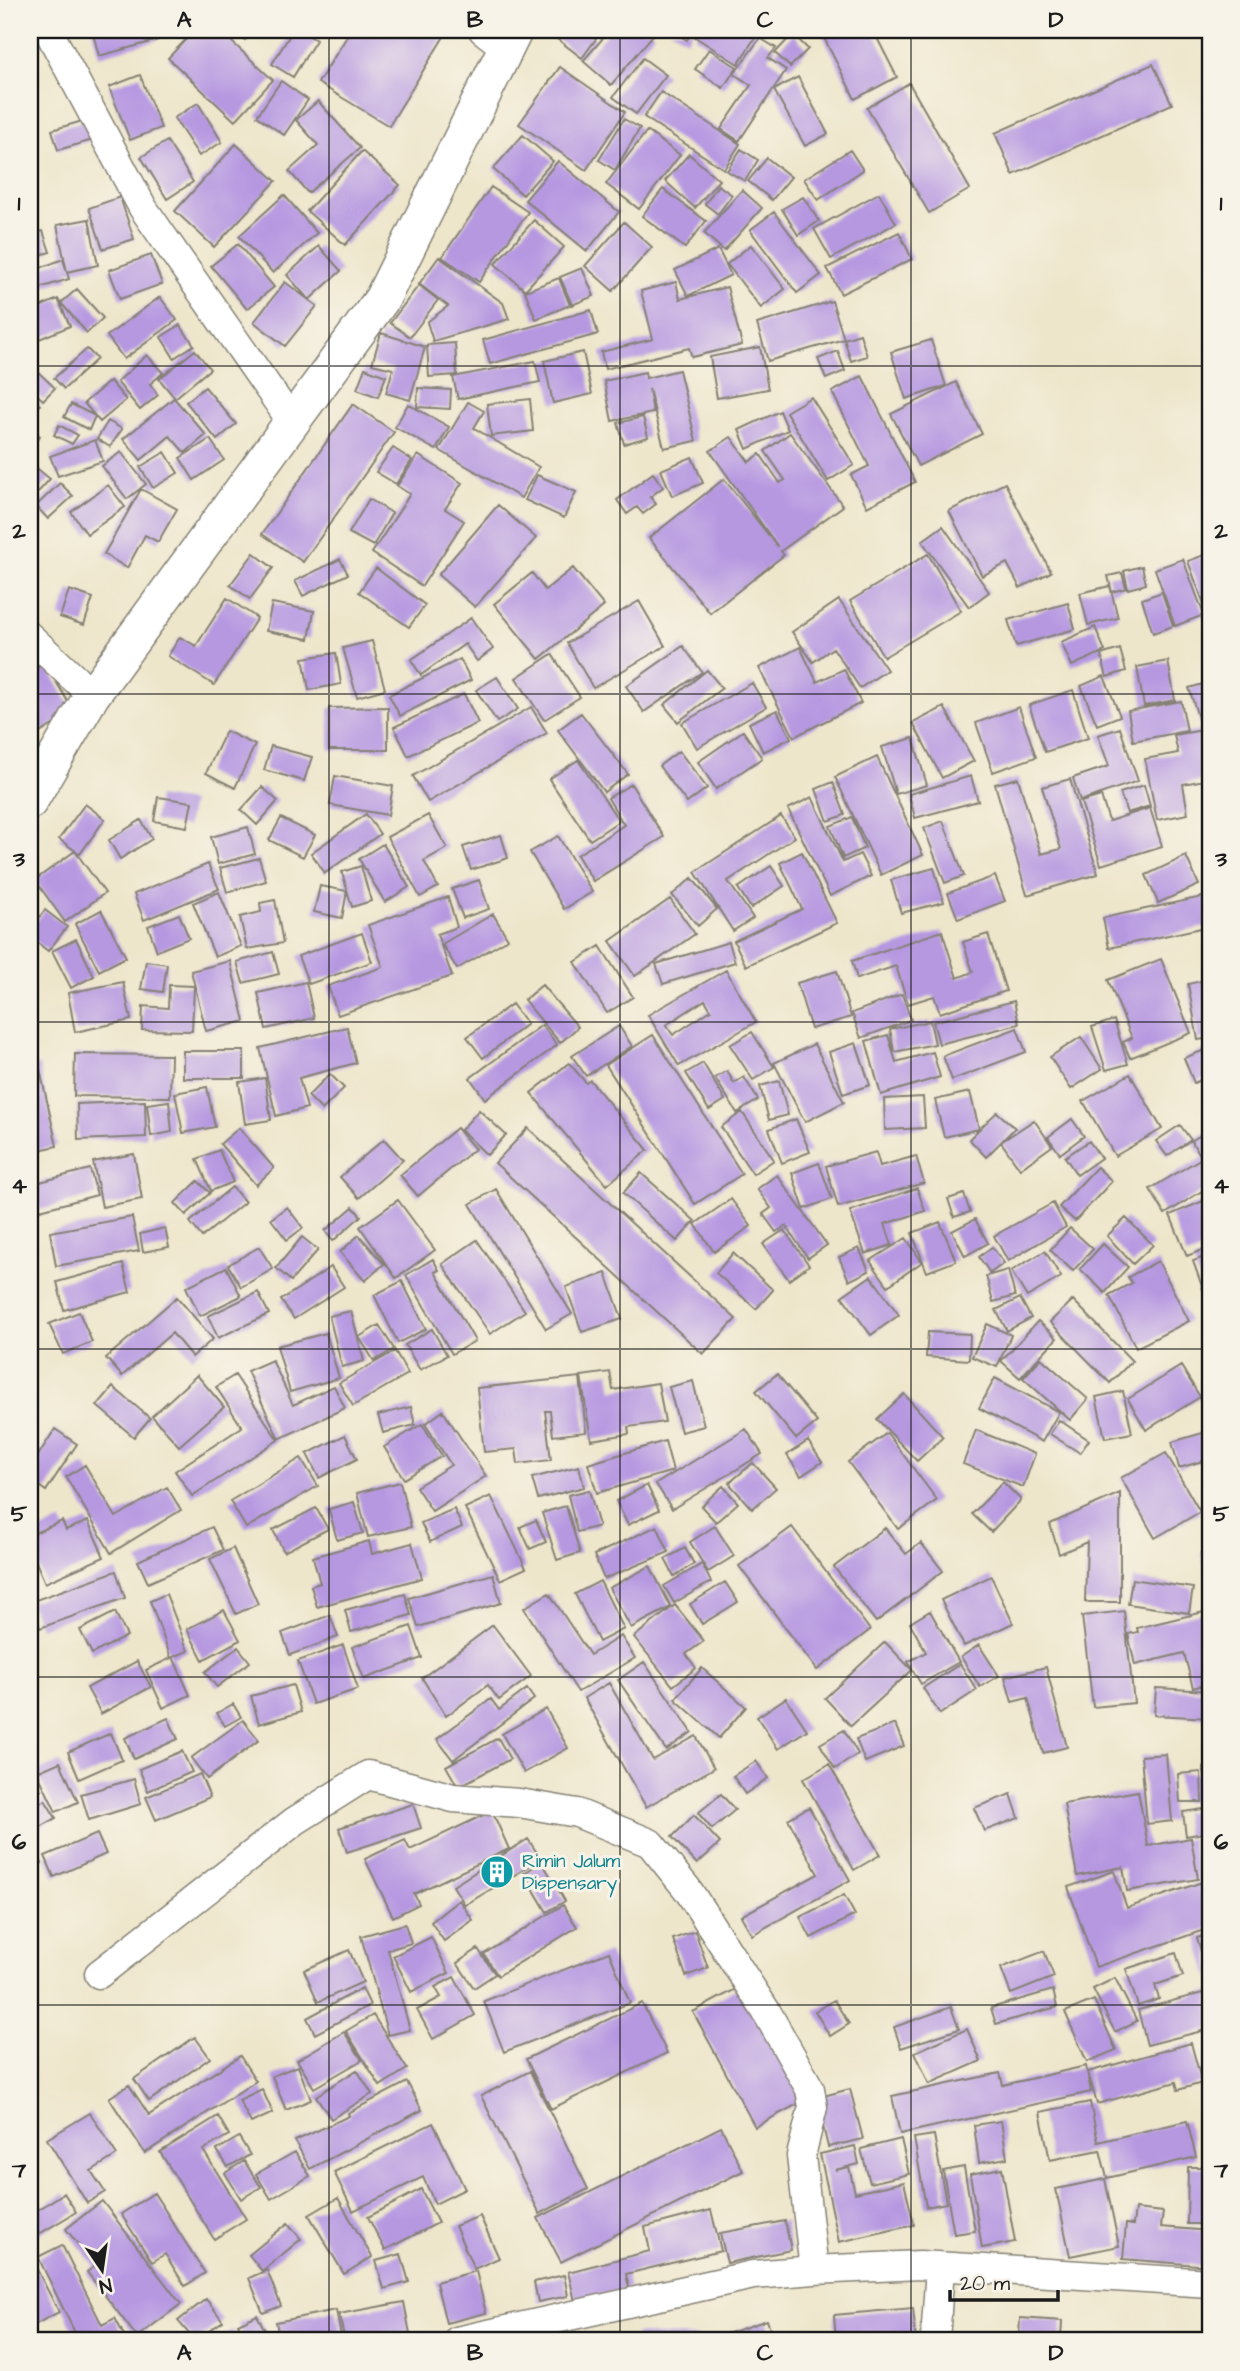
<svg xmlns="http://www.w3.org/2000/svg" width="1240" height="2371" viewBox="0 0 1240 2371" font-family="'Architects Daughter',sans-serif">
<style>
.building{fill:#b698e1;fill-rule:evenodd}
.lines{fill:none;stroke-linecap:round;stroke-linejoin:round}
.minor-casing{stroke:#858174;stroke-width:31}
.tertiary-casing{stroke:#858174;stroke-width:38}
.minor{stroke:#fff;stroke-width:28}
.tertiary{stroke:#fff;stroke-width:35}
.grid{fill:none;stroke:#1c1c1c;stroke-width:2;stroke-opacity:0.55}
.labels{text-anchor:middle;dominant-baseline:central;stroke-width:6;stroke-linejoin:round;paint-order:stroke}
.culture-label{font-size:19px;fill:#0d838f;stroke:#f7f3e8;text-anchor:start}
.neatline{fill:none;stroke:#1c1c1c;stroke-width:2.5}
.grid-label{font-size:23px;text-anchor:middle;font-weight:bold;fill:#1c1c1c}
</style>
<rect width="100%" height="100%" fill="#f7f3e8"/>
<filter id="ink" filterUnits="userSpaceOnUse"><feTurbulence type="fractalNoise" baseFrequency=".0143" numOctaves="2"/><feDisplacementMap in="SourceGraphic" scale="14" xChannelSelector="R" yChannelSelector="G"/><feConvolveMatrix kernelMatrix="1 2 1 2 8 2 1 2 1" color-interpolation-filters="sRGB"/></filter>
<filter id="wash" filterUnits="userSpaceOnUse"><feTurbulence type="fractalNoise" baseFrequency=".00686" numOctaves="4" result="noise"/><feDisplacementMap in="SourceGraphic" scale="28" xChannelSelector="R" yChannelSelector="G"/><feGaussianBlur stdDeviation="1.57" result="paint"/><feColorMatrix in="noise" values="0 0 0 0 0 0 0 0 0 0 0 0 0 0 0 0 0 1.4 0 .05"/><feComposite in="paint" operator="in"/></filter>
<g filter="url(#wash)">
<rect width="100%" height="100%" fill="#eee6cb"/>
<g id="blocks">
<!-- building -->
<path class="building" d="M92,30H155L158,40L99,56Z
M195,30H219L273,80L235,121L168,58Z
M232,30H253L245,40Z
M293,30H300L316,40L293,77L272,64Z
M351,30H448L389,126L318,83Z
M562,30H583L596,39L582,58L556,38Z
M610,30H649L654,34L611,85L583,61Z
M670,30H693L687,40Z
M699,30H753L758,33L738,64L695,37Z
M820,30H873L897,77L855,99Z
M793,34L808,49L790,67L775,53Z
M760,38L776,48L768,58L786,70L739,141L721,129L751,85L734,74Z
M709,49L737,67L723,88L695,69Z
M643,58L666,75L636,114L613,97Z
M1153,64L1172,104L1013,175L995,133Z
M560,67L625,112L586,170L519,124Z
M140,75L161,128L130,140L109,87Z
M798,77L828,134L805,146L774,90Z
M281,81L308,100L284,135L257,116Z
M909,83L970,189L929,213L867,108Z
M661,92L740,144L724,169L644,117Z
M318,101L360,148L308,193L289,171L318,145L296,120Z
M198,103L222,142L199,156L174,118Z
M624,119L640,128L615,170L599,160Z
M86,120L93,140L58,150L52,130Z
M647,131L680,155L639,209L606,184Z
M523,135L553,161L523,195L493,169Z
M167,141L193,182L167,199L141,157Z
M236,144L276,181L214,247L175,211Z
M741,149L758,160L745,181L727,171Z
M850,150L863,170L818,200L804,179Z
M362,151L400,185L345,245L307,211Z
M689,154L719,180L695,208L665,181Z
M767,158L791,177L772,200L748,181Z
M558,161L619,212L587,251L525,200Z
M718,185L732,195L718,214L705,204Z
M491,187L528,212L479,282L442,257Z
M663,189L706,221L685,248L642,216Z
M742,190L762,208L724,251L704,233Z
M879,193L896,223L831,259L814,229Z
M284,195L317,233L273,273L239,236Z
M120,197L134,239L103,249L89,208Z
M803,197L819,221L798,235L782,209Z
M774,212L821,275L797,293L750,230Z
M89,219L98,265L67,272L57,225Z
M534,220L564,247L525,290L495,264Z
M624,222L652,247L613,291L585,266Z
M43,231L50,252L30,258V235Z
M899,232L912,259L841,294L827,268Z
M238,244L274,287L247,309L211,266Z
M751,245L785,289L761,308L727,264Z
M319,246L341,271L309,300L287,275Z
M718,249L731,275L688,296L675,270Z
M151,255L162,284L120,299L109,270Z
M439,257L503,303L509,319L433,341L427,322L448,306L419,284Z
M63,259L69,279L30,291V272Z
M582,268L594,296L572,305L560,277Z
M559,278L570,305L536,319L525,291Z
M285,282L317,306L285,346L254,322Z
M676,282L680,299L727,287L742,345L692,357L689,348L605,369L601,352L653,339L641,291Z
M419,285L438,300L410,337L390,323Z
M77,289L103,318L87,333L61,303Z
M160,297L177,320L124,359L107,336Z
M58,299L70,326L30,343V311Z
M832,301L844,339L768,361L757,324Z
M591,310L598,334L490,364L483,340Z
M180,325L194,345L174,358L161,337Z
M381,333L425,347L410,400L386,393L393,369L372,364Z
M860,334L867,356L851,361L844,339Z
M931,340L946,386L906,399L891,352Z
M455,343L457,375L429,377L427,345Z
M760,347L768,389L717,398L710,357Z
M87,349L97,359L64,389L54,378Z
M195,350L210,369L175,398L159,379Z
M838,351L845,371L826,379L818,359Z
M583,352L592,394L553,403L544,361Z
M147,355L163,373L150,384L158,395L140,410L117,382Z
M535,361L540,382L458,399L453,377Z
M365,368L386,376L378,397L357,389Z
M35,369L55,388L43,400L30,388V375Z
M679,370L696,441L664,448L649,389L653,413L612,421L604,381L645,372L646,378Z
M862,376L915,482L867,507L851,475L869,466L832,392Z
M110,381L126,400L100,422L84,403Z
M956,382L982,434L918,466L891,414Z
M205,387L236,424L217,440L186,402Z
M418,388L451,390L450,409L417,407Z
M30,397L40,405L30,419Z
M811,397L854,465L828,481L786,412Z
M174,398L206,435L185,453L170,436L141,460L123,439Z
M530,399L533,431L491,436L487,404Z
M468,402L484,411L474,428L539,467L521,498L439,450Z
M71,404L95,416L89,430L64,417Z
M353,404L394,432L303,562L262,534Z
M408,404L449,427L436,450L395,427Z
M780,411L788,430L747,449L739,430Z
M643,417L648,437L624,444L618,423Z
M108,421L122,429L110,447L97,439Z
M59,425L78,435L72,444L54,435Z
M30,428L40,436L30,449Z
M790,433L843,506L781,551L784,555L710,613L649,538L724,479L778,547L710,451L731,437L749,462L760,454L780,483L785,480L765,451Z
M210,439L224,460L194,480L180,458Z
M95,440L103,461L58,476L50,456Z
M393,448L412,460L396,484L376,472Z
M121,452L146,484L127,499L102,466Z
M165,452L178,473L153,488L140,467Z
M418,455L462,483L445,509L464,521L422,586L372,553L410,494L397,486Z
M692,457L703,483L672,496L661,470Z
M33,465L50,479L30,501V468Z
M653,473L663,487L650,497L656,504L643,514L637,507L627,514L617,500Z
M537,475L576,492L564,518L525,500Z
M60,483L73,496L48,519L36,506Z
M1005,483L1051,572L1020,588L1007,563L982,576L949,511Z
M108,485L125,507L87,534L71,512Z
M141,489L177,509L158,542L145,535L127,568L104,554Z
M369,499L392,513L373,546L349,533Z
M498,505L536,538L475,607L438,575Z
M943,526L989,592L969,607L922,541Z
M254,553L273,568L250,599L230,585Z
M1210,553V602L1204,604L1188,561Z
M928,554L961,611L884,657L850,601Z
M340,559L348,574L303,596L295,581Z
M1183,559L1204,615L1175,626L1155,569Z
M1142,566L1146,584L1128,589L1124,571Z
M376,568L425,605L409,627L359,592Z
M573,568L604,606L539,659L494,604L532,573L545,590Z
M1122,573L1126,588L1112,592L1108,576Z
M1110,586L1118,618L1088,625L1080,593Z
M69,590L93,598L84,625L60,617Z
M1162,592L1173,626L1153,633L1142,599Z
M227,598L257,618L214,685L168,656L180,637L196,646Z
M839,600L887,670L860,688L833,648L813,662L792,632Z
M639,601L665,646L593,688L567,643Z
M272,603L314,611L309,639L266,631Z
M1068,603L1075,629L1016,646L1008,620Z
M471,618L493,649L477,661L465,644L421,675L411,660Z
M1095,627L1105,651L1072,666L1061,642Z
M372,641L385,689L357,697L343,648Z
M683,646L702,672L644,712L626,686Z
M800,647L817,682L844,669L861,703L794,737L759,668Z
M1120,649L1126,671L1107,677L1101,655Z
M336,653L341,684L309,690L303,658Z
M552,654L580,697L544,720L516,678Z
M460,659L471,680L400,716L389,695Z
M1168,661L1175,700L1144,706L1137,667Z
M45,663L74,712L30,739V672Z
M707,670L722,688L678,722L664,705Z
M1104,676L1120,716L1097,725L1081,686Z
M497,677L518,709L497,722L476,690Z
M1210,682V724L1201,727L1189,688Z
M752,683L766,707L697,748L682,723Z
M1073,690L1088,738L1045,752L1029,705Z
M464,694L478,723L408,756L394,727Z
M1181,701L1187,731L1133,741L1128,711Z
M388,707V750H329V708Z
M531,707L547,733L428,802L413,776Z
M944,707L974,761L942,778L913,723Z
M1019,707L1036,757L993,772L976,723Z
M777,710L791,738L763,752L749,723Z
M581,713L628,774L604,792L558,730Z
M1120,728L1138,781L1080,801L1073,778L1109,766L1098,735Z
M1203,730L1210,779L1183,784L1188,814L1157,820L1145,759L1178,753L1174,735Z
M226,731L255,745L235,788L206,773Z
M743,731L762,758L716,789L698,762Z
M913,738L927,785L896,794L882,747Z
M271,746L312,757L304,781L264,770Z
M679,751L707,788L687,803L659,766Z
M877,757L923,855L881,875L835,777Z
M578,760L619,821L590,840L549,779Z
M335,776L393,786L388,815L330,805Z
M971,776L978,801L915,818L909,794Z
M1018,778L1041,854L1061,849L1042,787L1070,779L1098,874L1027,895L995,784Z
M833,782L845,815L828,821L816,789Z
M631,784L664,837L593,881L577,855L624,825L608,798Z
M1144,785L1150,806L1127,813L1120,793Z
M262,787L278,801L257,825L241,810Z
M1101,796L1109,821L1150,808L1162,846L1101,865L1081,802Z
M158,797L192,802L187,827L154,821Z
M812,797L843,862L860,854L871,876L830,896L788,809Z
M85,804L105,819L80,854L59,839Z
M366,814L380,834L325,873L311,853Z
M428,815L447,848L424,861L438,887L420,897L387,837Z
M781,816L795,837L728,881L753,918L733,931L695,872Z
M852,817L865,848L843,858L830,826Z
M281,818L315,835L303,857L269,840Z
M141,820L152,839L120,859L109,840Z
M943,821L964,876L945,883L924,828Z
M248,827L255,854L218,864L211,837Z
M501,835L508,858L471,870L463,847Z
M558,836L592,892L564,909L530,852Z
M383,844L409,887L385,902L359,859Z
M75,851L105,893L65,922L35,880Z
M802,852L837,923L746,966L734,941L802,909L780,863Z
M1186,856L1199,885L1158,903L1146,875Z
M259,858L266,881L227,892L220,868Z
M208,864L219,889L144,920L134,894Z
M361,866L371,901L352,907L342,872Z
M771,866L784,886L751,908L738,888Z
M934,868L944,902L901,913L891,880Z
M995,876L1005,901L958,919L948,893Z
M692,878L717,909L698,926L672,895Z
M479,880L489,909L463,918L452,889Z
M320,886L347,891L342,918L314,912Z
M219,892L241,946L215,957L193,903Z
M1207,896L1210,926L1109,948L1103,918Z
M448,897L457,927L437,934L452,976L338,1015L328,986L383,967L368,925Z
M670,899L695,934L635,976L610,941Z
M275,900L283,943L247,949L240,917L261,912L260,903Z
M45,910L67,927L48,951L30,937V929Z
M101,910L126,957L99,971L75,924Z
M179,914L189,938L157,951L148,926Z
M493,914L508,939L457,969L442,944Z
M942,931L957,978L973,972L963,942L988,934L1006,991L940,1013L934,996L908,1004L896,966L857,979L852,961Z
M362,933L372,962L309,984L298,956Z
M76,939L94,976L71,988L52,951Z
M729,942L735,962L663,984L656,964Z
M600,946L633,997L607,1013L575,962Z
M273,952L279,974L243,983L237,962Z
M1161,959L1191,1033L1130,1058L1123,1042L1132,1038L1108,980Z
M146,961L167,964L163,992L141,989Z
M230,961L245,1021L206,1031L191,971Z
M726,970L756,1022L679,1066L648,1015ZM705,1000L711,1010L673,1035L666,1025Z
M837,971L851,1017L811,1029L797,983Z
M1210,979V1038L1198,1040L1188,984Z
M123,982L131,1020L75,1032L68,993Z
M306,982L314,1018L266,1029L258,993Z
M169,985L194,986L192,1031L142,1030L143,1006L168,1008Z
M542,985L578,1027L560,1043L524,1000Z
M902,994L911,1020L861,1038L852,1013Z
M1014,1001L1019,1024L939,1044L933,1022Z
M512,1004L527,1024L483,1058L467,1037Z
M1114,1020L1128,1064L1106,1070L1092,1027Z
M930,1021L935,1044L894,1052L890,1029Z
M542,1025L557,1045L485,1099L470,1078Z
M619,1026L632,1046L586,1076L572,1056Z
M347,1027L356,1063L299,1078L307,1108L276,1116L260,1048Z
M1017,1028L1026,1052L952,1080L943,1056Z
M752,1032L774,1067L753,1080L730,1045Z
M653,1035L742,1174L695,1204L606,1065Z
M888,1035L896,1062L933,1052L940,1077L881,1095L866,1041Z
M1081,1037L1102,1069L1071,1089L1050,1057Z
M856,1043L870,1085L843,1094L829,1052Z
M814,1044L844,1102L805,1122L774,1063Z
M1210,1048V1076L1194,1083L1184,1058Z
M183,1051H244V1078H183Z
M75,1054L171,1055L170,1097L74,1096Z
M569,1063L586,1083L590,1080L648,1150L607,1185L531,1093Z
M703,1063L725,1100L709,1110L686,1073Z
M39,1065L57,1146L30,1152V1067Z
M727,1071L734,1083L744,1077L758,1100L737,1113L715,1078Z
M330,1074L344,1088L322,1110L308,1096Z
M1130,1074L1162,1129L1115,1156L1083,1101Z
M265,1078L271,1120L245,1124L239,1082Z
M779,1081L788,1115L769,1120L760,1086Z
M207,1087L215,1127L183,1133L175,1093Z
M970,1092L979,1129L944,1137L935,1100Z
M923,1097L925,1128L885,1130L884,1099Z
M145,1101L146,1137L78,1140L77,1104Z
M169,1101L172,1132L151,1136L147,1104Z
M479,1110L506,1135L487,1155L461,1130Z
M742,1112L774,1160L753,1174L721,1127Z
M997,1112L1015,1128L986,1157L969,1139Z
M796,1119L810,1152L782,1163L769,1129Z
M1072,1119L1084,1136L1060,1154L1048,1137Z
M1034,1120L1052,1146L1020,1169L1001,1142Z
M1180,1125L1191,1140L1167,1156L1156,1141Z
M239,1128L274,1168L256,1185L220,1144Z
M457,1128L475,1149L418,1196L400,1175Z
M528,1128L736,1319L703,1354L495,1163Z
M1209,1130L1210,1150L1201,1156L1191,1141Z
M384,1139L403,1160L359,1198L340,1177Z
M1089,1141L1101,1158L1077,1175L1065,1157Z
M219,1150L233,1182L211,1191L197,1159Z
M876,1152L880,1166L916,1156L924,1183L838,1207L826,1166Z
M1210,1153V1186L1165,1214L1150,1189Z
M134,1154L142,1199L102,1207L93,1162Z
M819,1163L832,1199L804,1209L792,1173Z
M1097,1167L1112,1181L1075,1221L1059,1207Z
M90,1169L97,1195L40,1210L32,1184Z
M641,1173L695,1221L677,1241L623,1193Z
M777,1175L827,1245L808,1258L786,1226L776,1232L763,1214L771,1208L757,1189Z
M198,1181L210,1193L186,1215L175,1203Z
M232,1187L245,1202L202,1237L190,1222Z
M917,1188L925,1211L885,1224L892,1245L865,1254L850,1211Z
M496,1189L572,1314L546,1329L470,1204Z
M964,1194L970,1212L954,1217L948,1199Z
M1210,1198V1247L1187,1256L1170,1215Z
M731,1199L751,1226L714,1252L695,1224Z
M398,1200L435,1250L396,1278L360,1227Z
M1053,1203L1066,1227L1008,1261L994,1236Z
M287,1207L303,1228L287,1240L271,1219Z
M353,1207L361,1216L333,1241L325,1231Z
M132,1217L139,1251L56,1266L50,1232Z
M1126,1218L1153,1245L1133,1264L1107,1236Z
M975,1219L988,1243L965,1256L952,1231Z
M940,1222L956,1261L927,1272L912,1233Z
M165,1228L169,1247L143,1252L140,1234Z
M1070,1228L1093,1249L1073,1271L1050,1250Z
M784,1230L809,1265L789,1280L763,1244Z
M359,1235L384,1264L365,1281L340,1252Z
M302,1237L318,1250L291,1281L276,1268Z
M906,1238L922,1262L888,1286L870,1261Z
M477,1240L525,1311L490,1334L442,1264Z
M1103,1244L1128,1267L1105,1293L1080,1269Z
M259,1247L273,1269L241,1287L228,1265Z
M992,1247L1004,1263L990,1273L979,1257Z
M859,1248L869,1271L849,1281L839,1257Z
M1045,1251L1061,1277L1027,1297L1011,1271Z
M733,1253L773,1290L756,1309L716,1273Z
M1210,1255V1309L1193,1261Z
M433,1259L439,1270L435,1272L475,1341L452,1354L406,1275Z
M1158,1261L1189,1321L1136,1348L1109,1295L1132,1283L1128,1277Z
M123,1264L130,1292L64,1310L57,1282Z
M226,1267L241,1296L200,1316L186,1287Z
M331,1267L344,1287L294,1319L281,1300Z
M1008,1270L1015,1296L993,1302L986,1276Z
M606,1273L622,1319L582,1332L566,1287Z
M871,1276L899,1315L871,1335L842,1296Z
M402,1281L426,1329L398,1343L374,1295Z
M258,1292L269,1314L218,1338L208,1316Z
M177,1297L213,1339L192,1357L172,1333L122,1376L106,1358Z
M1020,1298L1031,1318L1007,1331L996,1310Z
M1073,1300L1132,1361L1110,1383L1050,1322Z
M351,1311L364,1361L342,1367L329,1316Z
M79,1312L92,1342L63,1354L49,1324Z
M1038,1321L1057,1338L1020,1378L1001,1361Z
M987,1324L1011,1335L997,1367L972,1357Z
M379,1325L394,1349L374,1361L359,1337Z
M432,1329L447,1355L420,1370L405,1345Z
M928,1332L970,1334L969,1360L926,1357Z
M326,1333L339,1378L290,1392L277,1346Z
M395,1351L408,1374L353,1406L339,1383Z
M1041,1358L1088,1399L1070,1420L1023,1378Z
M272,1360L293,1405L334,1386L345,1408L279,1439L247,1371Z
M1181,1366L1200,1397L1146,1430L1128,1399Z
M1210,1370V1390L1201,1383Z
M610,1372L613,1390L658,1383L665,1422L628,1427L629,1434L591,1440L581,1376Z
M777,1374L817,1422L796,1439L756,1391Z
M197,1375L224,1407L179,1446L152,1416Z
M235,1375L278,1440L192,1496L175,1471L242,1427L216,1387Z
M580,1377L586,1432L553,1436L550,1411H545L551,1460L518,1464L516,1449L484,1452L477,1388Z
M995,1378L1059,1412L1042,1442L979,1408Z
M693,1381L704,1426L681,1432L669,1387Z
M113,1387L150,1418L134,1437L97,1406Z
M1123,1391L1132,1433L1105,1438L1096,1397Z
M904,1394L943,1437L917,1461L877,1419Z
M411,1407L415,1425L383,1433L378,1415Z
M443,1411L486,1476L432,1511L416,1487L451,1465L425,1424Z
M1059,1420L1089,1440L1080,1453L1050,1434Z
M422,1424L442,1456L404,1479L384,1447Z
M55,1429L77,1444L46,1491L30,1480V1468Z
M746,1429L762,1454L672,1509L656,1484Z
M976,1430L1035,1454L1023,1487L963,1464Z
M1206,1432L1210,1459L1179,1468L1172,1442Z
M887,1433L937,1500L898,1529L848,1462Z
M345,1435L357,1459L319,1478L307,1454Z
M665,1441L673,1471L597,1493L588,1464Z
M808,1441L822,1462L801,1476L787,1455Z
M1166,1453L1200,1512L1155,1538L1121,1478Z
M301,1458L318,1486L246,1528L230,1501Z
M753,1463L776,1488L752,1509L729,1483Z
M85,1465L116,1517L167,1487L181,1510L111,1553L66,1477Z
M579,1466L584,1487L538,1499L532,1478Z
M400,1482L411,1527L368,1537L357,1493Z
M1003,1482L1021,1500L991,1532L972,1514Z
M647,1485L659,1510L628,1525L616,1501Z
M723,1486L738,1503L716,1522L701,1506Z
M589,1490L599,1526L577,1532L568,1495Z
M1120,1493V1602H1085L1087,1542L1059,1554L1050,1524Z
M491,1496L526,1568L500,1580L465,1508Z
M354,1502L363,1533L337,1540L329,1509Z
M566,1506L580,1553L557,1560L542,1513Z
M316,1508L328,1529L284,1552L273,1530Z
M454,1509L462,1527L430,1542L421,1523Z
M536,1520L546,1542L530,1549L520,1527Z
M62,1521L66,1530L88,1521L104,1557L45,1583L30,1548V1535Z
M657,1526L669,1552L604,1579L594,1555Z
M715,1526L734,1556L708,1572L690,1542Z
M212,1527L223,1550L148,1583L138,1561Z
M792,1527L870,1630L817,1670L739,1566Z
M885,1528L906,1554L921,1543L943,1571L876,1622L834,1567Z
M369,1541L372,1554L412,1543L422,1578L317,1607L311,1586L320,1583L313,1557Z
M233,1548L258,1604L236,1614L210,1559Z
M685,1548L694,1564L674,1576L665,1559Z
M1210,1550V1584H1209L1201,1553Z
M702,1564L711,1582L674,1603L664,1586Z
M650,1566L671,1607L631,1628L609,1588Z
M116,1571L125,1598L40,1628L30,1602Z
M493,1574L501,1603L418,1627L409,1598Z
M991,1576L1013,1623L964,1646L941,1600Z
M1132,1579L1193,1588L1189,1613L1128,1604Z
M600,1581L624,1629L599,1642L575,1594Z
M725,1582L738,1602L702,1624L690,1604Z
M549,1593L590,1655L621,1636L635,1658L578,1692L524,1608Z
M166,1594L188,1651L171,1658L150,1601Z
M405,1594L411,1615L351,1632L345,1610Z
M675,1605L704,1641L686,1654L696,1668L673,1686L634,1637Z
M224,1610L240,1640L203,1660L187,1629Z
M930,1611L959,1662L921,1684L908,1662L926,1652L910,1623Z
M1124,1611L1134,1703L1093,1707L1082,1616Z
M1208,1611L1210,1683L1193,1688L1184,1653L1135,1665L1128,1634L1138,1632L1137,1628Z
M115,1612L127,1636L92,1654L80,1630Z
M330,1615L338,1637L290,1655L282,1633Z
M493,1625L531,1676L499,1700L488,1685L446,1716L422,1678Z
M411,1626L422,1658L364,1679L352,1647Z
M885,1642L912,1670L851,1726L825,1698Z
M343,1645L358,1689L313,1704L298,1661Z
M979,1645L999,1676L980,1687L961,1657Z
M238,1647L250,1662L217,1687L205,1672Z
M173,1657L190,1695L163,1708L146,1670Z
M137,1661L151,1687L101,1714L87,1688Z
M644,1662L692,1732L666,1750L618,1680Z
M960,1664L977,1690L940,1714L923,1688Z
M1046,1667L1067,1747L1043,1753L1028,1698L1012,1702L1005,1677Z
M702,1668L746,1707L719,1738L675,1699Z
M609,1683L653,1760L696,1736L714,1768L646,1807L584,1698Z
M293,1685L301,1712L259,1724L251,1696Z
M1156,1688L1210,1691V1718L1154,1715Z
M527,1689L534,1699L453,1760L437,1739L491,1699L499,1710Z
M786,1698L807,1730L778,1749L757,1717Z
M233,1704L241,1717L225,1726L217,1713Z
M546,1709L568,1748L524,1773L502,1734Z
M168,1718L178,1739L134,1759L125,1738Z
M243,1720L259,1740L207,1779L191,1758Z
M895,1724L904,1746L865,1762L856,1739Z
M844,1730L858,1754L835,1769L820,1744Z
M111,1733L122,1760L79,1779L68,1752Z
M498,1738L510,1759L458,1787L446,1766Z
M182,1751L192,1772L148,1791L139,1769Z
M1166,1754L1172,1821L1147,1824L1141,1756Z
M756,1761L768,1778L745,1794L733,1776Z
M60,1762L78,1802L56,1812L37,1772Z
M829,1764L880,1855L854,1870L803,1779Z
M1210,1766V1793H1209L1203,1768Z
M1201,1772L1202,1802H1180L1178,1774Z
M200,1774L210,1797L156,1820L146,1797Z
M30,1776L41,1790L30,1799Z
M134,1779L141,1804L89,1820L81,1794Z
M1138,1791L1148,1846L1191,1838L1198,1879L1127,1891L1123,1867L1077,1876L1064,1804Z
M721,1794L735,1810L712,1829L698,1813Z
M1011,1794L1019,1818L984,1831L974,1808Z
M45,1800L56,1818L30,1833V1809Z
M413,1804L421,1828L347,1852L339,1828Z
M809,1807L850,1880L752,1935L741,1916L818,1874L788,1819Z
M1210,1808V1832L1186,1836L1183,1812Z
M492,1811L509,1849L414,1894L419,1904L393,1917L365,1859L405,1840L410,1850Z
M694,1815L720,1843L697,1864L672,1837Z
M97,1834L106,1854L54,1877L45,1856Z
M528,1839L541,1859L465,1905L453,1886Z
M30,1847L42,1863L30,1872Z
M542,1862L565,1901L547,1912L524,1873Z
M1114,1871L1127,1908L1208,1880L1210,1928L1096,1967L1068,1887Z
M844,1895L855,1915L811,1938L800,1917Z
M459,1900L473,1920L444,1941L431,1922Z
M563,1905L577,1927L498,1976L484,1954Z
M405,1924L411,1943L388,1950L410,2030L388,2035L361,1936Z
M695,1931L708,1968L686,1976L673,1939Z
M1210,1934V1980L1197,1938Z
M431,1937L449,1973L411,1992L393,1956Z
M478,1949L495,1974L474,1988L457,1963Z
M349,1950L363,1982L318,2002L304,1970Z
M1044,1951L1054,1977L1011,1994L1001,1968Z
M609,1952L630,2003L504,2052L484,2001Z
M1176,1953L1183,1976L1155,1985L1159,1999L1138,2006L1126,1969Z
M454,1977L475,2015L433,2039L417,2010L441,1997L435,1987Z
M1115,1978L1137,2021L1115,2032L1093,1989Z
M745,1984L807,2099L755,2127L693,2012Z
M362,1988L370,2005L315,2034L307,2018Z
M1053,1990L1057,2007L996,2024L991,2008Z
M1210,1991V2029L1147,2045L1138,2010Z
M834,2000L849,2024L830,2036L815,2011Z
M1094,2000L1116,2050L1087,2062L1065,2012Z
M642,2003L667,2053L551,2109L526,2059Z
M951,2007L959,2029L901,2048L894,2027Z
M373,2015L407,2069L380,2086L346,2031Z
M967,2029L981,2061L929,2084L915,2052Z
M344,2032L362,2060L314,2088L297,2060Z
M195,2037L210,2058L149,2101L134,2079Z
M1191,2043L1202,2083L1178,2090L1176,2082L1097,2104L1088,2072Z
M240,2056L256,2081L145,2153L109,2098L129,2085L149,2115Z
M298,2066L311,2100L286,2110L272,2076Z
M1086,2066L1091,2092L900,2134L892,2096L1000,2073L1003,2085Z
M357,2070L372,2094L331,2119L316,2096Z
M530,2071L588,2189L540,2214L481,2096Z
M407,2082L422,2110L310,2169L295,2141L349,2116L348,2113Z
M262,2089L273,2113L251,2123L239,2100Z
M850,2089L863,2139L828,2147L816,2098Z
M1090,2102L1098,2142L1187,2121L1196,2157L1107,2178L1100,2150L1050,2160L1040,2112Z
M90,2113L117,2155L91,2171L105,2192L87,2203L47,2139Z
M218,2116L229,2135L203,2150L246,2219L214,2239L160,2152Z
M1001,2121L1007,2158L979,2163L974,2125Z
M433,2123L465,2189L435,2204L423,2177L353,2211L334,2172Z
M721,2127L743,2171L561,2262L538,2218Z
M934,2135L946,2203L926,2207L914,2138Z
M239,2137L250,2155L228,2167L217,2150Z
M901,2139L909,2174L870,2183L861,2149Z
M855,2146L859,2164L835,2170L849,2167L855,2193L904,2182L914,2225L839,2242L820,2154Z
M295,2152L310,2176L271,2199L256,2174Z
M244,2161L261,2187L241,2199L225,2173Z
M964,2167L975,2231L954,2234L943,2171Z
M1188,2167H1210V2224H1187Z
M1002,2168L1015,2242L982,2248L970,2174Z
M1105,2179L1119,2246L1070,2256L1056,2189Z
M421,2189L438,2223L385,2250L368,2217Z
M64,2193L76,2212L34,2237L30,2230V2215Z
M154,2193L205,2273L185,2286L165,2254L152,2262L121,2214Z
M338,2198L372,2257L344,2274L309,2215Z
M102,2201L181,2304L137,2337L87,2272L95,2266L66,2229Z
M1135,2209L1163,2212L1161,2227L1210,2231V2266L1123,2259L1126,2224L1133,2225Z
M711,2210L721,2251L626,2274L629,2288L575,2301L568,2272L650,2251L645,2227Z
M480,2216L499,2258L474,2269L455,2226Z
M785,2221L791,2250L727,2263L720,2233Z
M288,2223L301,2239L262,2271L249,2255Z
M62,2245L102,2325L115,2318L127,2341H79L38,2257Z
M401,2254L409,2282L384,2289L376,2261Z
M33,2262L59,2312L36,2324L30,2312V2264Z
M267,2270L281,2306L263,2313L249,2278Z
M476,2271L486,2313L446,2323L436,2282Z
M564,2275L568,2296L538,2302L534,2282Z
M206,2299L223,2321L195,2341L178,2321Z
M404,2302L411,2339L345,2341L339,2314Z
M913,2308L916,2341H860L859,2338L836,2340L834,2315Z
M336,2310L342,2341H280L276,2322Z
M257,2315L267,2334L246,2341L238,2324Z
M1020,2318L1062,2321L1061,2339L1019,2337Z
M767,2320L774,2341H712L711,2339Z
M233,2330L238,2341H211Z
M636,2334L697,2337V2341H636Z"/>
</g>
</g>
<g filter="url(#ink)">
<use href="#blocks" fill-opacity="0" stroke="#858174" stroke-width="2"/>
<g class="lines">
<defs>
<path id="minor" d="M48,30L143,208L292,422
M483,30L504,46
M30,637L92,695
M99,1974L295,1821L368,1775L453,1798L519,1803L577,1813L650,1843L688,1890L766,2011L810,2089L813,2107L801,2156L814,2270
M457,2341L753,2275L814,2270L920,2265L1210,2283
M935,2341L940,2267"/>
<path id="tertiary" d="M30,801L92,695L382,299L515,30"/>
</defs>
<!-- minor casing -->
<use href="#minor" class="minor-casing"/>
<!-- tertiary casing -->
<use href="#tertiary" class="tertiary-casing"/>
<!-- minor -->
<use href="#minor" class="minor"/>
<!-- tertiary -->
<use href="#tertiary" class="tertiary"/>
</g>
</g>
<!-- grid -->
<path class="grid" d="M329,30V2341M620,30V2341M911,30V2341M30,366H1210M30,694H1210M30,1022H1210M30,1349H1210M30,1677H1210M30,2005H1210"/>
<!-- icons -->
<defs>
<symbol id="building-disc" viewBox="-11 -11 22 22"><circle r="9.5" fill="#0f9aa8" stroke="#f7f3e8"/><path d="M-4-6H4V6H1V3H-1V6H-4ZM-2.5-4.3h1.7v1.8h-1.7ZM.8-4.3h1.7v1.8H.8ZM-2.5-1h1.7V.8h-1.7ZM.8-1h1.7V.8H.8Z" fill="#fff"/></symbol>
</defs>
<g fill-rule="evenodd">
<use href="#building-disc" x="478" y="1853" width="38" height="38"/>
</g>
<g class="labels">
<!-- culture labels -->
<g class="culture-label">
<text x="522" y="1861">Rimin Jalum<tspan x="522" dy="22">Dispensary</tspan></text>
</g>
</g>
<!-- margin -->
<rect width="1240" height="2371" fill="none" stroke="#f7f3e8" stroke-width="77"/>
<!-- north arrow -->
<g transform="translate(102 2270) rotate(167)" stroke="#f7f3e8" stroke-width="5" paint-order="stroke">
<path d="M0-5L12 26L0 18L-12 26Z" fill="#1c1c1c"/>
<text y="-10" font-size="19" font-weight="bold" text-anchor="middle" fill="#1c1c1c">N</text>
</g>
<!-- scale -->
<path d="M950 2290v10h108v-10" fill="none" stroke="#1c1c1c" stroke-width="3.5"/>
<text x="960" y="2290" font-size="21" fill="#1c1c1c" stroke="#f7f3e8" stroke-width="5" paint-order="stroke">20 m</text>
<rect x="38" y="38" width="1164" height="2294" class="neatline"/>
<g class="grid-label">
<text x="184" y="27">A</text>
<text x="475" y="27">B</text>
<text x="765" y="27">C</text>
<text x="1056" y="27">D</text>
<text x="19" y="210">1</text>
<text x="1221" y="210">1</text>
<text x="19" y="538">2</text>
<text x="1221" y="538">2</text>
<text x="19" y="866">3</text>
<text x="1221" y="866">3</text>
<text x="19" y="1193">4</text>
<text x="1221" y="1193">4</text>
<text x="19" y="1521">5</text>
<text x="1221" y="1521">5</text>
<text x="19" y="1849">6</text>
<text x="1221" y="1849">6</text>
<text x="19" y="2177">7</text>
<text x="1221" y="2177">7</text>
<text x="184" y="2360">A</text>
<text x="475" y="2360">B</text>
<text x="765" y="2360">C</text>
<text x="1056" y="2360">D</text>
</g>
</svg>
